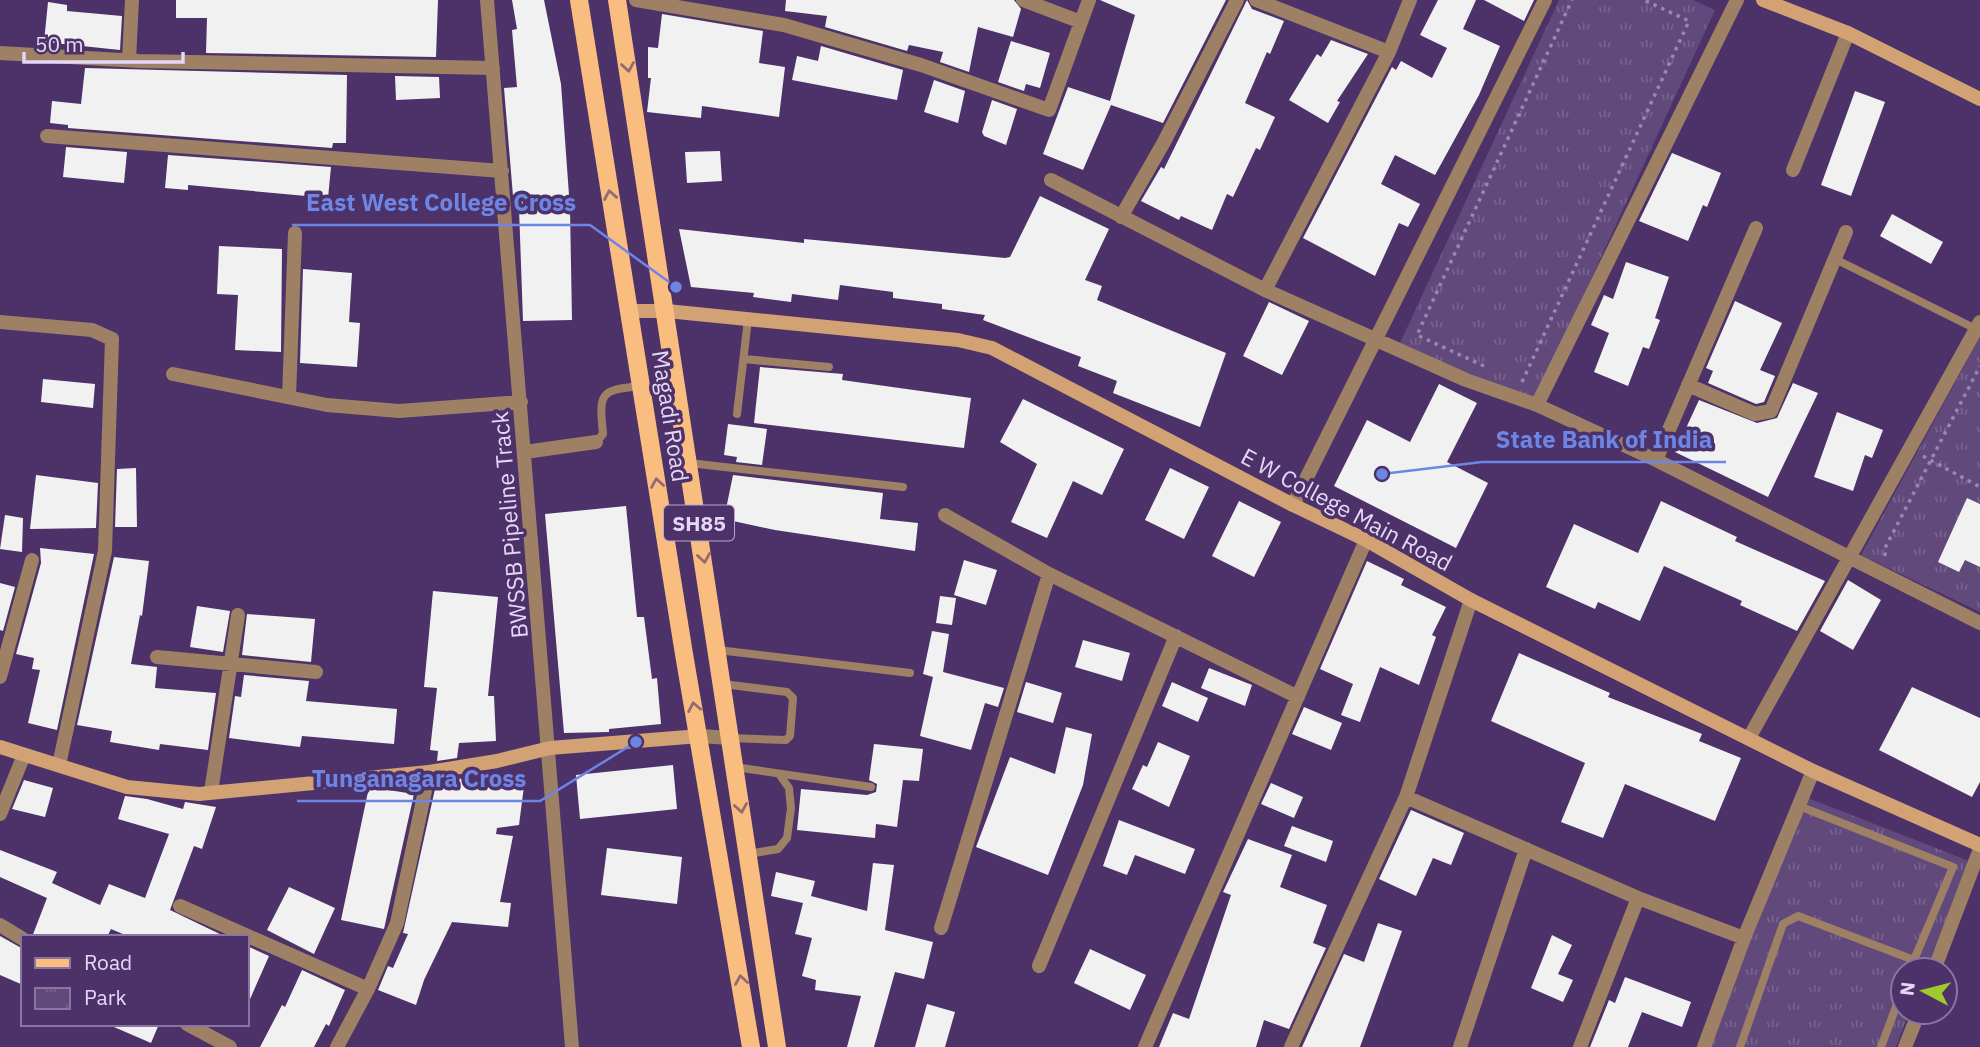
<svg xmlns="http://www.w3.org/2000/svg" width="1980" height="1047" viewBox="0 0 1980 1047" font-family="'IBM Plex Sans',sans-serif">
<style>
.park{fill:url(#park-tufts)}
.building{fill:#f1f1f1}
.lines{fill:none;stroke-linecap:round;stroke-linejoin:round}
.path{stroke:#9a86b1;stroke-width:3.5;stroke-dasharray:3.5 5;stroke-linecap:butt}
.lane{stroke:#9e8064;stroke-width:8}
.street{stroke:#9e8064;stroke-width:14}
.secondary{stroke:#d2a274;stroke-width:14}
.primary{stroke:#fabd80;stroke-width:18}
.oneway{stroke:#926a72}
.labels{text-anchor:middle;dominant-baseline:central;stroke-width:7;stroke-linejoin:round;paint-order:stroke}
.shield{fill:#4d3269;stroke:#b7a6cc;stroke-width:2}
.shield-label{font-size:21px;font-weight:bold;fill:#e5d7f7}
.street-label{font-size:23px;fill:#e5d7f7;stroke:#4d3269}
.leader{fill:none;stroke:#6d85e4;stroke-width:2.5}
.callout-dot{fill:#6d85e4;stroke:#4d3269;stroke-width:2.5}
.callout-label{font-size:24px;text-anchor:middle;font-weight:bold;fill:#6d85e4;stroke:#4d3269;stroke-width:7;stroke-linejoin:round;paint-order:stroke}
</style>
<defs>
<pattern id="park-tufts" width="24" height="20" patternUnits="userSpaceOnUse" patternTransform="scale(1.75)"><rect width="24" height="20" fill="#614a7b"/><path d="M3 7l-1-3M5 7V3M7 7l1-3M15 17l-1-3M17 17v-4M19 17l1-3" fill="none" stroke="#78638e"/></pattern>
</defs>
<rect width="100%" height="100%" fill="#4d3269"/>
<!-- park -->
<path class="park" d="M1559,0H1693L1715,10L1533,405L1400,343Z
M1980,337V612L1861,555Z
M1798,794L1969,861L1926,970H1903V1012H1909L1896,1047H1699Z"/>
<!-- building -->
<path class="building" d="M176,0H438L436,57L206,53L207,18H176Z
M512,0H544L561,84L570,209L572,320L523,321L519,208H514L504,88L517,87L512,30L517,29Z
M786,0H1014L1021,9L1013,37L978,27L969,72L940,62L943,52L909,45L907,51L825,27L827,16L785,11Z
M1100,0H1226L1163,123L1111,105L1083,170L1043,154L1068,87L1110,101L1135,15Z
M1247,0L1252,9L1284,21L1270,54L1267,52L1245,103L1275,117L1260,150L1256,148L1233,197L1227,194L1212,230L1181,216L1179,220L1141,201L1161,167L1164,169Z
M1438,0H1476L1463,29L1500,46L1479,95L1435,175L1395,155L1381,184L1420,204L1408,227L1399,223L1375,276L1303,238L1392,67L1396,70L1401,61L1432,78L1447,48L1420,35Z
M1484,0H1534L1524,21Z
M48,2L67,5V11L122,16L120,50L44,42Z
M662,14L763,31L759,63L785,67L779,117L702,106L701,118L647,112L651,78H648V47L658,48Z
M1331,40L1368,54L1337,101L1340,102L1328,123L1289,100L1317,54L1321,57Z
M1011,41L1050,53L1040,88L1026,84L1024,91L998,82Z
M821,46L903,70L897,100L792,80L797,56L818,61Z
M85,68L347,75L346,143H333L332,148L68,128V125L50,123L52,101L81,104Z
M395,76L439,77L440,98L396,100Z
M934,80L965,91L958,123L924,112Z
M1855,91L1885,102L1851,196L1821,185Z
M992,100L1017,109L1006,145L984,136L982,132Z
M66,147L127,152L124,183L63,177Z
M720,151L722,181L687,183L685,152Z
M1672,153L1721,173L1707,207L1703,205L1688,241L1639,221Z
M168,155L331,167L328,198L188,185V190L165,188Z
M1040,196L1109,229L1085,280L1102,286L1097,300L1226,353L1200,427L1113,393L1117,381L1078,366L1081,357L983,320L985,315L942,309V304L893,298V292L840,285L838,300L792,294L791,302L753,297L754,293L691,287L679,229L804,243V239L1005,258L1010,257Z
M1892,214L1943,242L1931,264L1880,236Z
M219,246L282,249L281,352L235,350L238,295L217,294Z
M1626,262L1669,277L1655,318L1660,320L1649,349L1643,347L1628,386L1594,372L1609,333L1591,325L1604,295L1613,299Z
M303,269L352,273L349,322L360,323L357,367L300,363Z
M1735,301L1782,323L1760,370L1775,376L1764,402L1756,404L1708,383L1713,371L1706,368Z
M1269,302L1309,321L1282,375L1243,356Z
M760,367L843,374L842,380L971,398L964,448L754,423Z
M43,379L95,384L93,408L41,402Z
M1793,383L1818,393L1768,497L1675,452L1699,400L1757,423L1777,418Z
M1439,384L1477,403L1447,462L1488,483L1456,548L1334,486L1367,420L1410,442Z
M1023,399L1124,449L1102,495L1073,481L1047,538L1011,522L1037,464L1000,442Z
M1837,412L1883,430L1872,458L1865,455L1853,491L1814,477Z
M728,424L767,429L762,465L736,462L737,457L724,455Z
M136,468L137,527H115L117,469Z
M1170,468L1209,487L1184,539L1145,520Z
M36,475L98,483L96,528L30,529Z
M733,475L883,493L880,519L918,523L915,551L775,530L724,519Z
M1967,498L1980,504V567L1965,560L1959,572L1938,562Z
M1239,501L1281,522L1254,577L1212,556Z
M1661,501L1737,537L1735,541L1825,581L1797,631L1740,605L1742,601L1664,566L1640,621L1598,602L1595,609L1546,587L1574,524L1638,553Z
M626,506L637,617H644L652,679L657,678L661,724L609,729V732L564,733L545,514Z
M5,515L23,518L22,552L0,549Z
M40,548L94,554L57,730L28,723L40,670L32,669L34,658L16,654L41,563Z
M114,557L149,561L142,616L140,615L131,664L157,667L155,688L216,693L208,750L160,744L159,750L110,742L112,731L77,725Z
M964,560L997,570L986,605L954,595Z
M1367,561L1404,579L1401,585L1446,607L1432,635L1436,637L1419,685L1380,667L1360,722L1341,715L1353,684L1320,669Z
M1848,580L1881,600L1853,650L1820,631Z
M0,583L15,587L3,631L0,630Z
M433,591L498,597L488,696H494L496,741L459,743L457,758L437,761L438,751L430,750L437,688L424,687Z
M940,596L956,598L952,625L936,623Z
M197,606L230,611L223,652L190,647Z
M247,614L315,619L311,662L242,655Z
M932,631L949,634L943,672L1004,688L998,707L985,703L971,750L920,736L933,677L923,674Z
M1083,640L1130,653L1122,681L1075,667Z
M1519,653L1610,693L1608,697L1702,734L1699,741L1741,758L1715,821L1625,784L1603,838L1561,822L1585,763L1491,721Z
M1209,668L1252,685L1245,706L1201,688Z
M244,675L309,681L306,701L397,709L394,744L302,736L300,747L229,738L235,696L241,697Z
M1026,682L1062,693L1053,723L1017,712Z
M1172,682L1208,698L1198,722L1162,706Z
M1912,687L1980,718V782L1972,797L1879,750Z
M1304,707L1342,723L1331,750L1292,734Z
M1066,727L1092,734L1083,785L1048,875L976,847L1010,757L1055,774Z
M1158,742L1190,756L1169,807L1132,789L1143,765L1147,767Z
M874,744L923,749L919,781L903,780L897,827L876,824L875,838L797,830L801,789L867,795L876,792L877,784L869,780Z
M673,765L677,809L580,819L576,775Z
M455,778L524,786L519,825L497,828L496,834L513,836L500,902L511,903L508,927L452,922L424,980L416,1005L378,990L388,966L393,968L408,934L403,933L437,780Z
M24,780L53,788L45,817L12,809Z
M1271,783L1303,797L1294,818L1261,804Z
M369,787L414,794L384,929L341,920Z
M125,796L147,799L183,809L185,802L216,807L202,849L194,846L170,910L226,937H130L111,929L107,937H32L47,898L0,877V850L57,872L52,883L100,905L109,884L145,898L169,834L118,819Z
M1411,810L1464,833L1451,865L1433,858L1416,896L1379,879Z
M1119,820L1195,849L1185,874L1135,855L1127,875L1103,866Z
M1292,826L1333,841L1326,862L1284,846Z
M1248,839L1292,855L1280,887L1327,905L1313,943L1326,948L1289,1029L1264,1020L1256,1047H1159L1173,1013L1189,1019L1231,895L1223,892Z
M607,848L682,857L677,904L601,895Z
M873,863L894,865L885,930L933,942L924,979L895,972L874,1047H847L861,996L815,990L816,980L802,976L812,938L795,934L803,903L771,896L776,872L815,881L811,896L867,911Z
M289,887L335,908L314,954L267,930Z
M1378,923L1402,931L1360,1047H1302L1344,954L1364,962Z
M1552,935L1572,945L1558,974L1573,980L1563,1002L1531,988Z
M0,936L23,949V985L0,975Z
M247,946L269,956L247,1006Z
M1090,949L1146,975L1130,1010L1074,983Z
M302,970L345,990L329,1026L326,1024L314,1047H260L282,1005L285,1007Z
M1625,977L1691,1002L1682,1027L1642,1012L1628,1047H1590L1609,1000L1615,1003Z
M927,1004L955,1012L945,1047H915Z
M107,1024H159L151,1043Z"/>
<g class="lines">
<!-- path -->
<path class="path" d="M1484,366L1417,335L1572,0
M1522,382L1689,21L1644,0
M1923,456L1980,487
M1885,556V548L1980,366"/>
<!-- lane -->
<path class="lane" d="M1835,259L1976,329
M744,359L829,367
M737,414L748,319
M596,442L603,434C599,393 599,390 641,386
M689,463L903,487
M718,650L910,673
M723,684L787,692L793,698L790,736L786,740L730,738
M735,767L871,787
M1799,806L1953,867L1914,960
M748,854L778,849L787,838L791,808L789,788L779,774
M1740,1047L1783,924L1798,916L1914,960L1910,970
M1881,1047L1903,988"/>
<!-- street -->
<path class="street" d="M487,0L572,1047
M636,0L784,25L921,65L1049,110L1089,0
M1023,0L1081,22
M1256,0L1389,52
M0,53L139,61L493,68
M129,60L132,0
M47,136L502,171
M1793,170L1848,33
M1051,180L1265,290L1466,380L1537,405L1656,460L1980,623
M1121,217L1164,142L1237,0
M1265,290L1389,52L1410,0
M0,322L92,330L112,339L105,551L59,765
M173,374L327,405L399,411L521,402
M1688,385L1755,414L1771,411L1846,232
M289,397L295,233
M1537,405L1737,0
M525,452L596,442
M1656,460L1756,228
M1293,505L1545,0
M945,515L1049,574L1298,697
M157,657L316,672
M0,677L32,560
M700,736L730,738
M1749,738L1980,322
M211,792L238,615
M1406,797L1638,898L1744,938
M0,814L24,755
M180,906L368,989
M0,925L23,939
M941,928L1049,574
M1039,966L1176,636
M1934,970L1980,849
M187,1024L230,1047
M337,1047L368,989L397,923L429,772
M1145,1047L1366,540
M1291,1047L1406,797L1471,600
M1460,1047L1526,849
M1580,1047L1638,898
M1704,1047L1744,938L1813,771
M1905,1047L1919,1012"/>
<!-- secondary -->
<path class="secondary" d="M1763,0L1848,33L1980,99
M630,311H667L958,340L992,348L1293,505L1366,540L1471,600L1813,771L1980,845
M0,747L127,787L199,794L429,772L497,761L550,748L700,736"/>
<!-- primary -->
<path class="primary" d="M579,0L684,654L751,1047
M617,0L777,1047"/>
</g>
<!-- one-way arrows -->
<defs><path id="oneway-chevron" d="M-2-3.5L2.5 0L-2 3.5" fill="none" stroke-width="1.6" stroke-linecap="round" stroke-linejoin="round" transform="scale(1.75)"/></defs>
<g class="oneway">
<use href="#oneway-chevron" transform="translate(628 67) rotate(81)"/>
<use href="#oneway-chevron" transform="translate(610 195) rotate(-100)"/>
<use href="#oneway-chevron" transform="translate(657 483) rotate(-99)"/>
<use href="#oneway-chevron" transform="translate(704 558) rotate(81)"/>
<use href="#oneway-chevron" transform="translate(694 707) rotate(-101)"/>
<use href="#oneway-chevron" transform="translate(741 808) rotate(81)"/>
<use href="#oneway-chevron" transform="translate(741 980) rotate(-99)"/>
</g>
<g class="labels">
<!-- shield labels -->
<rect class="shield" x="664" y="505.5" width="70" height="35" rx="5"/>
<g class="shield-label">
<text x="699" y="523">SH85</text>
</g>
<!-- street labels -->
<g class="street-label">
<text transform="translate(671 416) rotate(81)">Magadi Road</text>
<text transform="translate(1347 509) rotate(28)">E W College Main Road</text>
<text transform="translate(509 525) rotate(-95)">BWSSB Pipeline Track</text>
</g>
</g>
<!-- callouts -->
<path class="leader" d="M676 287L590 225H292M1382 474L1482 462H1726M636 742L540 801H297"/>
<g class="callout-dot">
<circle cx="676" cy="287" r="7"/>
<circle cx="1382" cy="474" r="7"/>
<circle cx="636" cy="742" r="7"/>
</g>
<g class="callout-label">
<text x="441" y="211">East West College Cross</text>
<text x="1604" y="448">State Bank of India</text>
<text x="419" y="787">Tunganagara Cross</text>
</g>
<!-- legend -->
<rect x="21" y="935" width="228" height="91" fill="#4d3269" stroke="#8a74a2" stroke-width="2"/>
<rect x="35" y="958" width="35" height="10" fill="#fabd80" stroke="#8a74a2" stroke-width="2"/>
<text x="84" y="970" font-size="21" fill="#e5d7f7">Road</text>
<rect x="35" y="988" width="35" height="21" fill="url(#park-tufts)" stroke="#8a74a2" stroke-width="2"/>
<text x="84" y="1005" font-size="21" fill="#e5d7f7">Park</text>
<!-- north arrow -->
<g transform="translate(1924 991) rotate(277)"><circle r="33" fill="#4d3269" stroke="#8a74a2" stroke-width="2"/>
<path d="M0-5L12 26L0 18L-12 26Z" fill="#9eca2f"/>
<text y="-10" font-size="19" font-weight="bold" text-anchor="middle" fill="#e5d7f7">N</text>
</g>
<!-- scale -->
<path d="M24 52v10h159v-10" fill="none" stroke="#e5d7f7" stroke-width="3.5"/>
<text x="35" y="52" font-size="21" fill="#e5d7f7" stroke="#4d3269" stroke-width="5" paint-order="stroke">50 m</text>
</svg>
